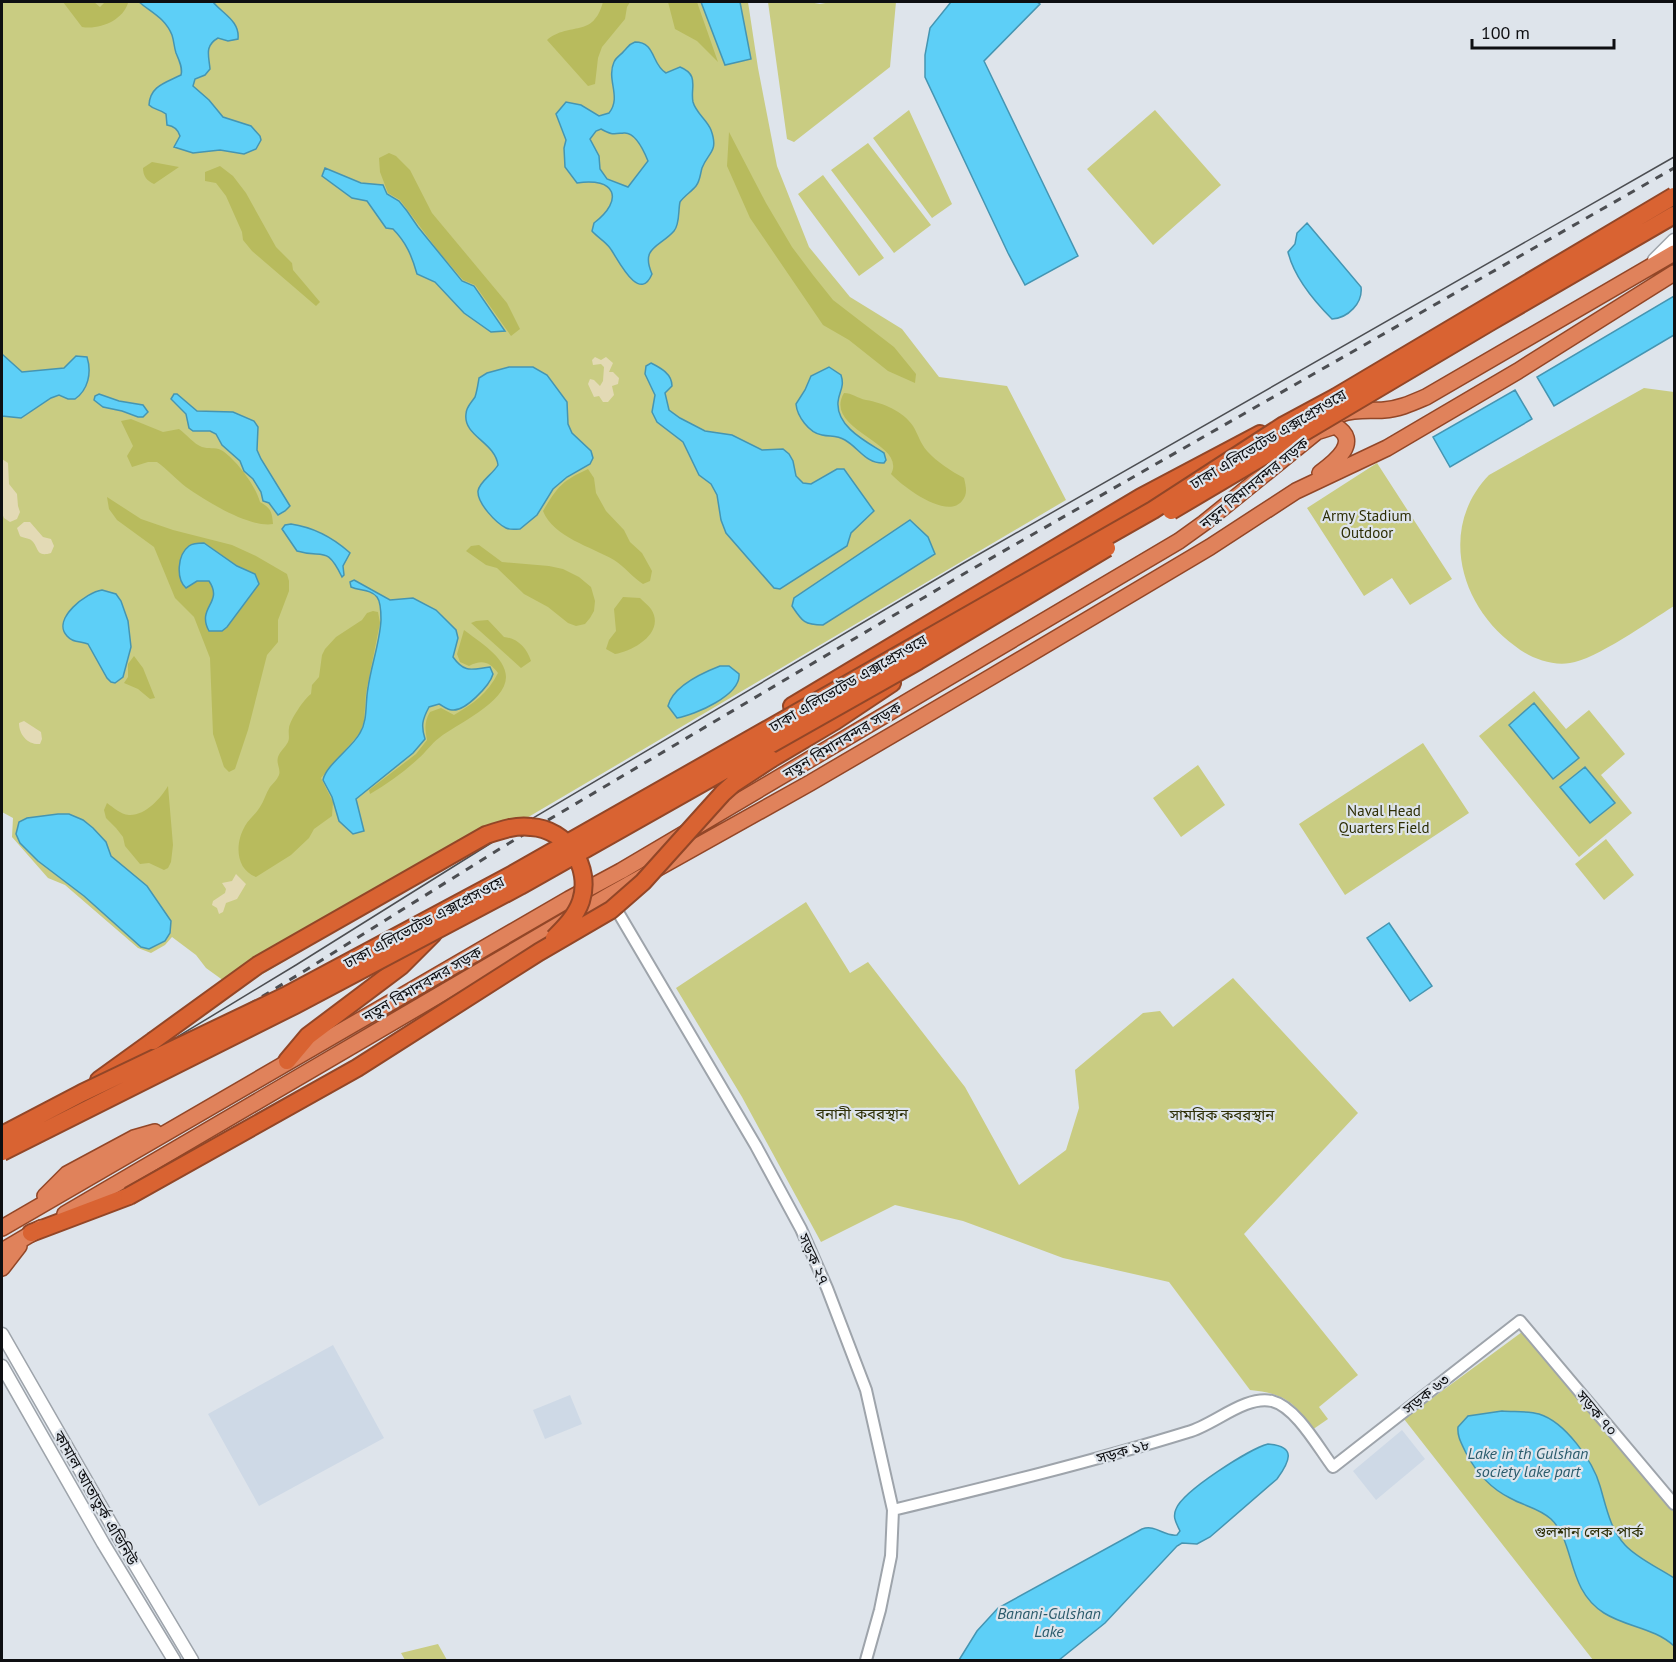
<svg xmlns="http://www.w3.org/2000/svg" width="1676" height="1662" viewBox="0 0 1676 1662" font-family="'PT Sans','Noto Sans Bengali',sans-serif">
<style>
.built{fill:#ced9e6}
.green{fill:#c9cc82}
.forest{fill:#b8bb5d}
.sand{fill:#e3dab5}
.water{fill:#5dcff7;stroke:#4595b2;stroke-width:1.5;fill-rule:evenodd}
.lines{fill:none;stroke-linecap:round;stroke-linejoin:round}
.tertiary-casing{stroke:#9ea4ab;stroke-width:14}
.secondary-casing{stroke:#9ea4ab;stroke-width:15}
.trunk-casing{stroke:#924627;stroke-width:18}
.motorway-casing{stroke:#924627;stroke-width:20}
.tertiary{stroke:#fff;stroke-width:10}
.secondary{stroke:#fff;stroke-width:12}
.trunk{stroke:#e0825b;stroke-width:15}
.motorway{stroke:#d96332;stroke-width:16}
.tram{stroke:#4c4e52;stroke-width:1.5}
.rail{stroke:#4c4e52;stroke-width:3;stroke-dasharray:8 8;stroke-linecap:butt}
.motorway-bridge-casing{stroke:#924627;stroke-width:20;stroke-linecap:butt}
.motorway-bridge{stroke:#d96332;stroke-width:16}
.labels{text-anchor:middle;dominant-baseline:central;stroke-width:4.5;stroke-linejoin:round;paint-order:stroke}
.street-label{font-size:15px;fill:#0e0f12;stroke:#dee4eb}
.park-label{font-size:15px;fill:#2d2e05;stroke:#dee4eb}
.water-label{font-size:16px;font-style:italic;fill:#2b5b6c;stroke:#dee4eb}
</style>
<rect width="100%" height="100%" fill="#dee4eb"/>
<!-- built -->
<path class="built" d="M333,1345L384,1438L259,1506L208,1414Z
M570,1395L582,1424L545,1439L533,1410Z
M1402,1430L1425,1459L1376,1500L1353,1471Z"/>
<!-- green -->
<path class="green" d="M2,2H748L758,68L777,166L809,247L850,297L902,329L939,377L1007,386L1066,500L242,986L224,981L206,968L196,955L172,937L165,945L151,953L138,948L65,885L48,878L12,837L13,818L2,812Z
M768,2H809L820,4L831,2H896L890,67L794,142L787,139Z
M909,110L952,204L932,218L873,138Z
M1155,110L1221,185L1153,245L1087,169Z
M868,143L931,225L894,253L831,170Z
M823,175L884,258L859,276L798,194Z
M1644,388L1674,392V606C1650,621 1595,660 1570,663C1551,666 1530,658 1515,646C1460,606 1438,528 1489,475Z
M1377,463L1452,579L1410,605L1392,578L1364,596L1307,508Z
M1534,691L1566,729L1589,710L1625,754L1601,775L1632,813L1579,857L1479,736Z
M1423,743L1469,813L1345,895L1299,824Z
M1198,765L1225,805L1181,837L1153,798Z
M1606,839L1634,875L1604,900L1575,864Z
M806,902L850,973L868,962L965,1087L1019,1185L1066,1150L1079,1108L1075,1070L1143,1013L1160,1011L1173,1027L1233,978L1358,1113L1244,1234L1358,1375L1319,1407L1328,1419L1312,1430C1296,1402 1283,1393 1250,1390L1169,1282L1063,1258L963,1221L895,1205L821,1242L742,1097L676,988Z
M1522,1332L1674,1512V1660H1593L1404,1419Z
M438,1644L447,1660H405L401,1653Z"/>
<!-- forest -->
<path class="forest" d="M63,2H94L100,7L105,2L128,3C123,20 100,30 82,27Z
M603,2H630L627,7L625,19L602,47L598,58L595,84L588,86L547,40C570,21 593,39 603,2Z
M668,2H697L718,62L697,41L675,29Z
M729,132L766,203L792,247L813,275L833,300L894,347L916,374L915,383L888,371L849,340L823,325L750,218L727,166Z
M389,153L396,156L410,170L432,213L507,303L520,329L511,336L475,285L463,280L439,252L400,200L388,193L380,172L379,158Z
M152,162L179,167L154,184C147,181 143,176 143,168Z
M220,166L233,176L246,193L276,247L292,263L293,270L320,302L316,306L252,251L243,240L242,232L226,196L216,183L205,181V172Z
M844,393C852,393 857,398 866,400C883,403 903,411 913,426C918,434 920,443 927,451C937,462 951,471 964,478C966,487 968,494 962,501C947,520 903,487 891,474C908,443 822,430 844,393Z
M131,419L163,432L179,429C186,434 194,444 202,447C208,449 215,447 221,450C235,458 256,486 260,502C271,508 272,512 273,524C249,528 206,501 186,487C176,479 167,469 157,462H148L132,467L127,456L133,446L121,421Z
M588,469L594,478L596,493L606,511L624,530L630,542L642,553L652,571L650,581L643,584C632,577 625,567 614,560C592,547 553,537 543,511C558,486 562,481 588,469Z
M107,497L141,519L173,530L232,545L256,556L287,574L289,581V591L278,620V642L267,655L248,730L235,769L229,772L224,767L213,734L210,658L194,617L175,598L154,547L117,520L109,509Z
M479,545L502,562L549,566L563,569L579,577L591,587L595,601L594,611L590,618L585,624L576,626L568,623L548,607L524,594L497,568L486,565L466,551L471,546Z
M623,597L640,598C643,601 648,605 651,609C666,632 634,651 615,654L606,649L609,640L616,631L614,609Z
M373,611L378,612L380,623L366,693L364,721L360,733L321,778L333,802L332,816L314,829L309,838L291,855L256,877C235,869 235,843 245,826C249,819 256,814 260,807C264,801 266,793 270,787C273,783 277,780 279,775C281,769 276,764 278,757C280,751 285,748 288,742C290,737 288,734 289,728C290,720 304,699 311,694L312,685L319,677L322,655L325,649L336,637L362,620L367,613Z
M488,620L504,637C517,638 527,648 531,661L521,668L471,623L476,621Z
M464,630C478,641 506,657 506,677C506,703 456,724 439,738C431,744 426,752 419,758C404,772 387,784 370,794L369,790L416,754L427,740C425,729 424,722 430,712L441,708L454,715C473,704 488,693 498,673C490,662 482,659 469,666L460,662L457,654Z
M134,656L143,668L155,698L150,699L138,689L124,683L128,677V664Z
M168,786L173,845L171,862L168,868L164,870L149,863L140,864L125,846L123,837L116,828L106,818L104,810L107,803C114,808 120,814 129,815C145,816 161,798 168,786Z"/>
<!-- sand -->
<path class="sand" d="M595,357L601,360L606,357L613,363L609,372H613L619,378L618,384L612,386L614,395L608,402H603L599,396L594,397L588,384L590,379L594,380L600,386L603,381L604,367L601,364L593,365L592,360Z
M2,459L8,463L9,484L17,494L18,506L20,512L17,519L10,522L4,518L2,513Z
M24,522H30L43,537L51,539L54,546L51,553C35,558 39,546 31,540C30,539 21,537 20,536L17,528Z
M24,721L41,732L42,739L40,744C28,745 19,735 19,723Z
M236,874L246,884L237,899L226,903L223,912L219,914L217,908L212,905L213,901L225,893L226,889L222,883L232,881Z"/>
<!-- water -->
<path class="water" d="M139,2H213C223,14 240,21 238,39L228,41L218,38C204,46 209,56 210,69L205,75L195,79L193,86L209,100L223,117L251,126L260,136L261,140L256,149L244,154L220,150L193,153L174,147L180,136C178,129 174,126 167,125L166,114C160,109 154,110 149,105C150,86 165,83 181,75C183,68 179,60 176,53C174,47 174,41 172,35C165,18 152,13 139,2Z
M701,2H740L751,59L725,65Z
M951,2H1037L1040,4L984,61L1078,256L1025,285L1008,253L925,77V55L930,28Z
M635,42C656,42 651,64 666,73L680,67C700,75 690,88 693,102C696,113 707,120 711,130C719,152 708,152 702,168C700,175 700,181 696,186C691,192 684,196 680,202C678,211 680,224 674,231C660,247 640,247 652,274C639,305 617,257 610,248C605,241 597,237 592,231L594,223C625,199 615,177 577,183L565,167L564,148L566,140L556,114L566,102L581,105L599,116L609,113C622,97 606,80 614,62C616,57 621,55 624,51C628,47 629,44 635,42ZM601,129C612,135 612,134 624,133C636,132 644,151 648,161L628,187L607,179L600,169L599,156L590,139L596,131Z
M325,168L361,183L383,185L387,194L399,201L407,211L418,227L462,281L474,286L505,331L491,332L464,313L435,282L417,274C412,256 406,242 393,229L386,228L367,201L352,198L322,176Z
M1307,223L1361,287C1363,303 1348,318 1332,319C1314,301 1294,277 1288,252L1295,244L1297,233Z
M1674,296V335L1554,406L1537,377Z
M2,354L22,372L64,368L76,356L87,357C92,373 88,390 75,399H68L59,395L51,398L21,418L2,416Z
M651,363C661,368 672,374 672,386L665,393L669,410L680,418L705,431L732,435L762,450L783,449L789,454L793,461L796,476L803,483L811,484L837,469H844L874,511L851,533L847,546L780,589L774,588L726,533L721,520L717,495L711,484L699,475L683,442L657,422L652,412L655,395L645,374L646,366Z
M509,367H533L547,375L567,402L568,424L572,433L591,451L593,458L590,464L567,477L553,489L537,515L520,529C515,529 510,530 506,528C496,523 477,503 478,491C479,482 493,474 498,465C495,442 463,436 466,414C466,407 472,402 475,397C477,391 478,384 479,378L487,373Z
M829,367L841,375C845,387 839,391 838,402C836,427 867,442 884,453L886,460L884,463C866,464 859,448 845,440C836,435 831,437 822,435C809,433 797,416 796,404L805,390L811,376Z
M1515,390L1532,419L1450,467L1433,437Z
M99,394L119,401L143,405L148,412L143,417H138L122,411L103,407L94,400L95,396Z
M174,394H177L197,411L233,412L254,421L258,427L257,450L261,459L290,506L285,511L278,515L269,503L263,501L261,492L253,479L244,471L240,461L222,445L216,434L210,431H193L189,428L186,414L171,399Z
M910,520L928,537L935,554L823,625C804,625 802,621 792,606L794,598Z
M291,524C312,527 333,538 349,552L350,553L343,566L344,575L342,577C326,544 323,559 297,551L282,529L285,525Z
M204,543L237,566L255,574L259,584L227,627L222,631H209C196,607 224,603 209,581H197L186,588C176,579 177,555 189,546C193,543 199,543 204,543Z
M354,580L390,600L413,598L436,610L456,630L458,638L453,657C465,674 472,669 490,667L493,674C490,685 465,712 452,710C447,710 443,706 439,704L429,707C422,720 421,726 425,739L413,753L356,799L364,831L353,834L339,821L332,797L323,780C326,765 352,748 360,733C368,720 365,703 368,688C371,666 380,642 381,620C381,613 381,602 377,597C370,589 360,591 351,587L350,582Z
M102,590L116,594L121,601L128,621L131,647L123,677L115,683L111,682L107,678L88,644C80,641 73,643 67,636C51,619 87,592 102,590Z
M720,666H729L739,674C741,695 695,715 677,718L668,706C673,686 702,673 720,666Z
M1534,703L1579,758L1553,779L1509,725Z
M1585,767L1615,803L1590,823L1560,787Z
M58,814H69L83,820L93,828L106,842L111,856L147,886L171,921L170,933L165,941L149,949L141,947L84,896L38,861L20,843L16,834L19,822L27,818Z
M1389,923L1432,986L1410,1001L1367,938Z
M1502,1411C1514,1412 1529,1411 1539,1414C1565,1422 1593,1461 1600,1486C1606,1506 1610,1529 1625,1545C1638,1559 1659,1568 1674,1578V1646C1655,1628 1626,1627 1604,1613C1566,1589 1576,1543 1551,1519C1539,1508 1524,1506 1510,1498C1490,1488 1476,1472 1466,1453C1462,1444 1457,1437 1458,1427L1468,1416Z
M1268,1444C1297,1446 1290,1461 1277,1479L1210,1537L1197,1544L1182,1543L1177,1546L1105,1623L1059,1660H959L977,1631L998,1608L1142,1529C1156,1524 1164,1537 1177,1535L1180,1531C1177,1524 1172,1518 1176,1509C1183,1491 1249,1449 1268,1444Z"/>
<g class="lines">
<defs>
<path id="tertiary" d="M612,902L756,1146L801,1229L827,1288L866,1390L893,1510L891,1556L880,1610L866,1660
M893,1510C992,1486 1091,1462 1188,1432C1214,1425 1245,1395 1272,1401C1296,1407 1318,1447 1333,1467L1520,1321L1674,1504"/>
<path id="secondary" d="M1654,260L1674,240
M2,1334L118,1536L192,1660
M2,1366L103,1543L174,1660"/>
<path id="trunk" d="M1341,414C1355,409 1369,411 1384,410C1399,409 1412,403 1426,397L1674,253
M1316,432L1335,426C1362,441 1335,462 1320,473
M45,1196L67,1174L134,1138L155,1132
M65,1214L608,896L810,783L991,677L1210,547L1296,491L1387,448L1518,371L1674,273
M2,1228L569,899L621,871L1179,541L1204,523L1319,430
M2,1251L41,1228
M2,1268L19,1246"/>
<path id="motorway" d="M792,706L1141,497L1260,434
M771,759L835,721L892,683
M287,1061L308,1036L401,966L433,934
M99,1080L153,1041
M31,1233L129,1196"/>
</defs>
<!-- tertiary casing -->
<use href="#tertiary" class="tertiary-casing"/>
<!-- secondary casing -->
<use href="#secondary" class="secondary-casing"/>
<!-- trunk casing -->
<use href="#trunk" class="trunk-casing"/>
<!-- motorway casing -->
<use href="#motorway" class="motorway-casing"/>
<!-- tertiary -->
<use href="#tertiary" class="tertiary"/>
<!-- secondary -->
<use href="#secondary" class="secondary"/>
<!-- trunk -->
<use href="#trunk" class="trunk"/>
<!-- motorway -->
<use href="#motorway" class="motorway"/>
<!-- tram -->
<path class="tram" d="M2,1143L296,965L496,840L962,564L1674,157"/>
<!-- rail -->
<path class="rail" d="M2,1154L301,973L501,848L967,572L1674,168"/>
<defs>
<path id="motorway-bridge" d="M1171,511L1490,322L1674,215
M153,1041L258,965L486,835C501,830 515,825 531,827C567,829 592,867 581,901C576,916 565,927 554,938
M2,1135L82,1093L285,996L513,874L1153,510L1284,425L1336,397L1674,196
M2,1152L295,1005L520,886L918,661L1107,548
M129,1196L357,1068L539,952L611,910L643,882L723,793L733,784L771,759"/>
</defs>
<!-- motorway-bridge casing -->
<use href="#motorway-bridge" class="motorway-bridge-casing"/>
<!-- motorway-bridge -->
<use href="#motorway-bridge" class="motorway-bridge"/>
</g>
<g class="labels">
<!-- street labels -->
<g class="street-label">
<text transform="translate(1268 439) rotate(-31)">ঢাকা এলিভেটেড এক্সপ্রেসওয়ে</text>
<text transform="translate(1254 483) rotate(-39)">নতুন বিমানবন্দর সড়ক</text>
<text transform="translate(848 683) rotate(-30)">ঢাকা এলিভেটেড এক্সপ্রেসওয়ে</text>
<text transform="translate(842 740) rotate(-31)">নতুন বিমানবন্দর সড়ক</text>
<text transform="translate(424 922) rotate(-28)">ঢাকা এলিভেটেড এক্সপ্রেসওয়ে</text>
<text transform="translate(422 984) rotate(-30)">নতুন বিমানবন্দর সড়ক</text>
<text transform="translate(814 1259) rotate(66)">সড়ক ২৭</text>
<text transform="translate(1426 1394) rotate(-38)">সড়ক ৬৩</text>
<text transform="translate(1597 1413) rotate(50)">সড়ক ৭০</text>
<text transform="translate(1123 1451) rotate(-16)">সড়ক ১৮</text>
<text transform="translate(96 1498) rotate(60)">কামাল আতাতুর্ক এভিনিউ</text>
</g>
<!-- park labels -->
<g class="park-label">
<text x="1367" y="515">Army Stadium<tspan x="1367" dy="17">Outdoor</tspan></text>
<text x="1384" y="810">Naval Head<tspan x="1384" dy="17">Quarters Field</tspan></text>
<text x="862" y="1113">বনানী কবরস্থান</text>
<text x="1222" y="1114">সামরিক কবরস্থান</text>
<text x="1589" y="1531">গুলশান লেক পার্ক</text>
</g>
<!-- water labels -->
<g class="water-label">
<text x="1528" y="1453">Lake in th Gulshan<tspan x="1528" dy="18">society lake part</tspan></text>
<text x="1049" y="1613">Banani-Gulshan<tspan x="1049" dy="18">Lake</tspan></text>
</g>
</g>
<!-- border -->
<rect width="1676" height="1662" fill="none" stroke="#0e0f12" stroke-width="6"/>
<!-- scale -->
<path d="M1472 39v9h142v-9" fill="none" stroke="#0e0f12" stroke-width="3"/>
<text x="1481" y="39" font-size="18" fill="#0e0f12" stroke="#dee4eb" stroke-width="4.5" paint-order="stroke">100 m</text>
</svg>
